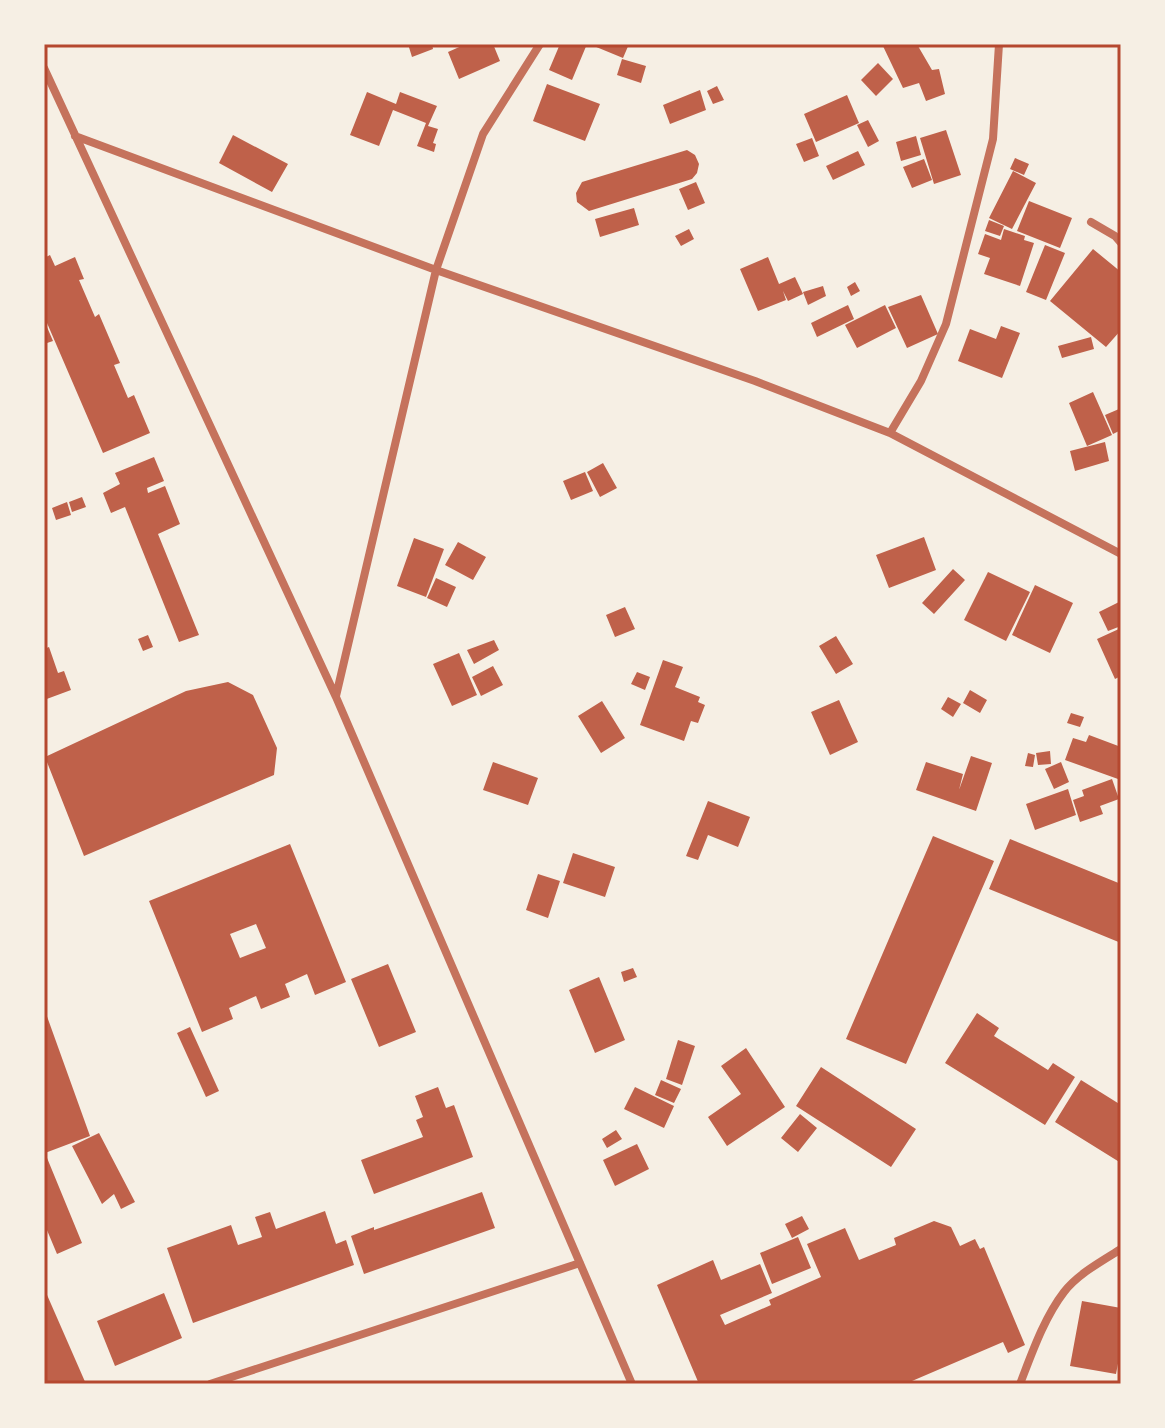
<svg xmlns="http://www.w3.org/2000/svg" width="1165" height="1428" viewBox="0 0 1165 1428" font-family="'Work Sans',sans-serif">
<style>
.building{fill:#bf614a;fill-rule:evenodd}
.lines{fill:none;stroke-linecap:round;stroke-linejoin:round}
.minor{stroke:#c5725c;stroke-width:8}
.neatline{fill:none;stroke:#b5482f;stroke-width:3}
</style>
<rect width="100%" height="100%" fill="#f6efe4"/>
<!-- building -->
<path class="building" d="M408,44H432L433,49L412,57Z
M466,44H493L500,61L459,79L448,52Z
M560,44H587L572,80L549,70Z
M589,44H629L623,58Z
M882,44H922L918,46L932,70L939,69L945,94L926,101L919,83L903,88Z
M622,59L646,66L641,83L617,75Z
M878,63L893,79L876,96L861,80Z
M547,84L600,104L585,141L533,121Z
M717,86L724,100L713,104L707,91Z
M700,90L706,110L670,124L663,105Z
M367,92L396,104L400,92L437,106L428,126L438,129L433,143L436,144L434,152L417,146L426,123L393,110L379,146L350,135Z
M847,95L859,123L816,142L804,114Z
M868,120L879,141L868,147L857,125Z
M946,130L961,175L934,184L920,138Z
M233,135L288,164L272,192L219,163Z
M916,136L921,155L901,161L896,142Z
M812,138L819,156L804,162L796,144Z
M687,150L695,155L699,164L697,173L692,179L589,211L577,202L576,193L582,182Z
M858,151L865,165L833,180L826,166Z
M1015,158L1029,164L1024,175L1010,169Z
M924,159L932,180L912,188L903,167Z
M1013,171L1036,183L1012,229L989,218Z
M696,182L705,203L688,210L679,189Z
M1029,201L1072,218L1060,248L1017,231Z
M634,208L639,225L600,237L595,219Z
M989,220L1004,226L1000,236L985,231Z
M689,229L694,239L681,246L675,236Z
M1004,229L1025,236L1024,240L1034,243L1020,286L984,274L990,258L978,254L985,234L1001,240Z
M1045,245L1065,253L1046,300L1026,292Z
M1093,249L1121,272V330L1106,347L1050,301Z
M50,255L55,266L75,257L84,279L79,280L95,317L99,314L120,363L114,365L128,398L134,395L150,433L103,453L44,316V258Z
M768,257L779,284L795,277L803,294L788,301L783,291L786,300L758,311L740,269Z
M855,282L860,291L851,296L847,287Z
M823,286L826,296L808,305L803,292Z
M921,295L938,334L907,348L888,307Z
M848,305L854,319L817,337L811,323Z
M885,305L896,328L857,348L845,325Z
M44,320L53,341L44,344Z
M1001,326L1020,333L1002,378L958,361L970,329L996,339Z
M1091,337L1094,349L1062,358L1058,346Z
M1093,392L1112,435L1087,446L1069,403Z
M1119,409L1121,430L1113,434L1105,415Z
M1105,442L1109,461L1075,471L1070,451Z
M154,457L164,481L147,488L148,493L165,486L180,524L158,534L199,635L179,642L125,507L111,513L103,493L120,484L115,473Z
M603,463L617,488L600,497L587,472Z
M585,472L593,491L571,500L563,481Z
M82,497L86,507L72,512L69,502Z
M67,502L71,515L56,520L52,508Z
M924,537L936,570L889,588L876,555Z
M414,538L444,549L426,597L397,586Z
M458,542L486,557L473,580L445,565Z
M953,569L965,580L934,614L922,603Z
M988,572L1030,592L1006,641L964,620Z
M436,578L456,587L447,607L427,598Z
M1035,585L1073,603L1050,653L1012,635Z
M1119,602L1121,626L1108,631L1099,612Z
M625,607L635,629L615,637L606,615Z
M1121,628V676L1115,679L1097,639Z
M148,635L153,647L143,651L138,639Z
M836,636L853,664L836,674L819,646Z
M494,640L499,650L474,664L467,650Z
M49,647L58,673L64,671L71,690L44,700V649Z
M459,653L477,695L452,706L433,664Z
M663,660L683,667L675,687L700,697L698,702L705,705L698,723L691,721L684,741L640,725Z
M493,666L503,685L481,696L472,677Z
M637,672L650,677L645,690L631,684Z
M228,682L253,695L277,748L274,775L84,856L45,757L186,691Z
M970,690L987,700L980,713L963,703Z
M948,697L961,704L953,717L941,709Z
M839,700L858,742L830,755L811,712Z
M602,701L625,738L601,753L578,716Z
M1071,713L1084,717L1080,727L1067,723Z
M1089,735L1121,747V770L1118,779L1065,760L1073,738L1086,742Z
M1050,751L1051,764L1038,765L1036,753Z
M1028,753L1035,755L1033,767L1025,766Z
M971,756L992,763L976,811L916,790L926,762L963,774L959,790Z
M493,762L538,778L528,805L483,790Z
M1061,762L1069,782L1054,789L1045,769Z
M1112,779L1119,799L1100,806L1103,814L1080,822L1073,800L1084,796L1082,790Z
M1068,789L1076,815L1035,830L1026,804Z
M708,801L750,817L738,847L708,835L698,860L686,856Z
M933,836L994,861L906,1064L846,1039Z
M1010,839L1121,884V943L989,889Z
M290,844L346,982L315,995L307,974L285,984L290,997L261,1009L256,996L229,1008L233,1019L202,1032L149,901ZM256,924L266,948L240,958L230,934Z
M573,853L615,867L605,897L563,883Z
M538,874L560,881L548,918L526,910Z
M388,964L416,1032L379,1047L351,979Z
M633,968L637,977L624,982L621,972Z
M599,977L625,1040L595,1053L569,990Z
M44,1008L90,1136L45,1153L82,1243L57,1254L44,1223Z
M977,1013L999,1028L994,1036L1048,1070L1053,1063L1075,1077L1045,1125L945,1063Z
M190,1027L219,1091L206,1097L177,1033Z
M678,1040L695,1046L682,1085L666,1079Z
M746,1048L785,1107L727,1146L708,1117L741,1094L721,1066Z
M821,1067L916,1129L891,1167L796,1106Z
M661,1080L681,1089L674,1103L655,1095Z
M1081,1080L1121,1105V1163L1055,1122Z
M438,1087L446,1108L454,1105L473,1157L374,1194L361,1160L423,1137L416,1120L423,1117L415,1096Z
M635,1087L674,1106L664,1128L624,1109Z
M800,1114L817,1128L798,1152L781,1138Z
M616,1130L622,1139L607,1148L602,1139Z
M99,1133L135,1202L121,1209L114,1194L102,1204L72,1146Z
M637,1144L649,1169L615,1186L603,1160Z
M482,1192L495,1228L364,1274L351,1236L374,1227V1230Z
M325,1211L336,1244L346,1240L354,1265L193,1323L167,1248L231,1225L238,1245L262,1237L255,1217L270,1212L276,1229Z
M802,1216L809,1229L792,1238L785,1224Z
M934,1221L951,1227L960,1246L975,1239L980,1249L984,1247L1025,1345L1008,1353L1003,1342L905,1384H699L657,1285L713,1260L721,1280L760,1264L772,1293L720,1315L725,1325L771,1305L769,1300L821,1277L807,1244L845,1228L859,1260L896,1245L894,1238Z
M798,1237L811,1268L772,1284L760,1253Z
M44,1288L86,1384H44Z
M164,1293L182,1338L115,1366L97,1321Z
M1082,1301L1121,1308V1348L1116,1374L1070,1366Z"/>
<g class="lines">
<!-- minor -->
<path class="minor" d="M44,68L336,697L632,1384
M75,136L436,270L755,381L890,433L1121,554
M1091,222L1115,236L1121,243
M890,433L921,381L946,324L993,139L999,44
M336,696L436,270L483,134L540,44
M210,1384L580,1263
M1020,1384C1032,1353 1044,1318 1064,1292C1078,1274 1102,1261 1121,1249"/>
</g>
<!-- border -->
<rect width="1165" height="1428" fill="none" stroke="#f6efe4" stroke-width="92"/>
<rect x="46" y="46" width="1073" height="1336" class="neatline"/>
</svg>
